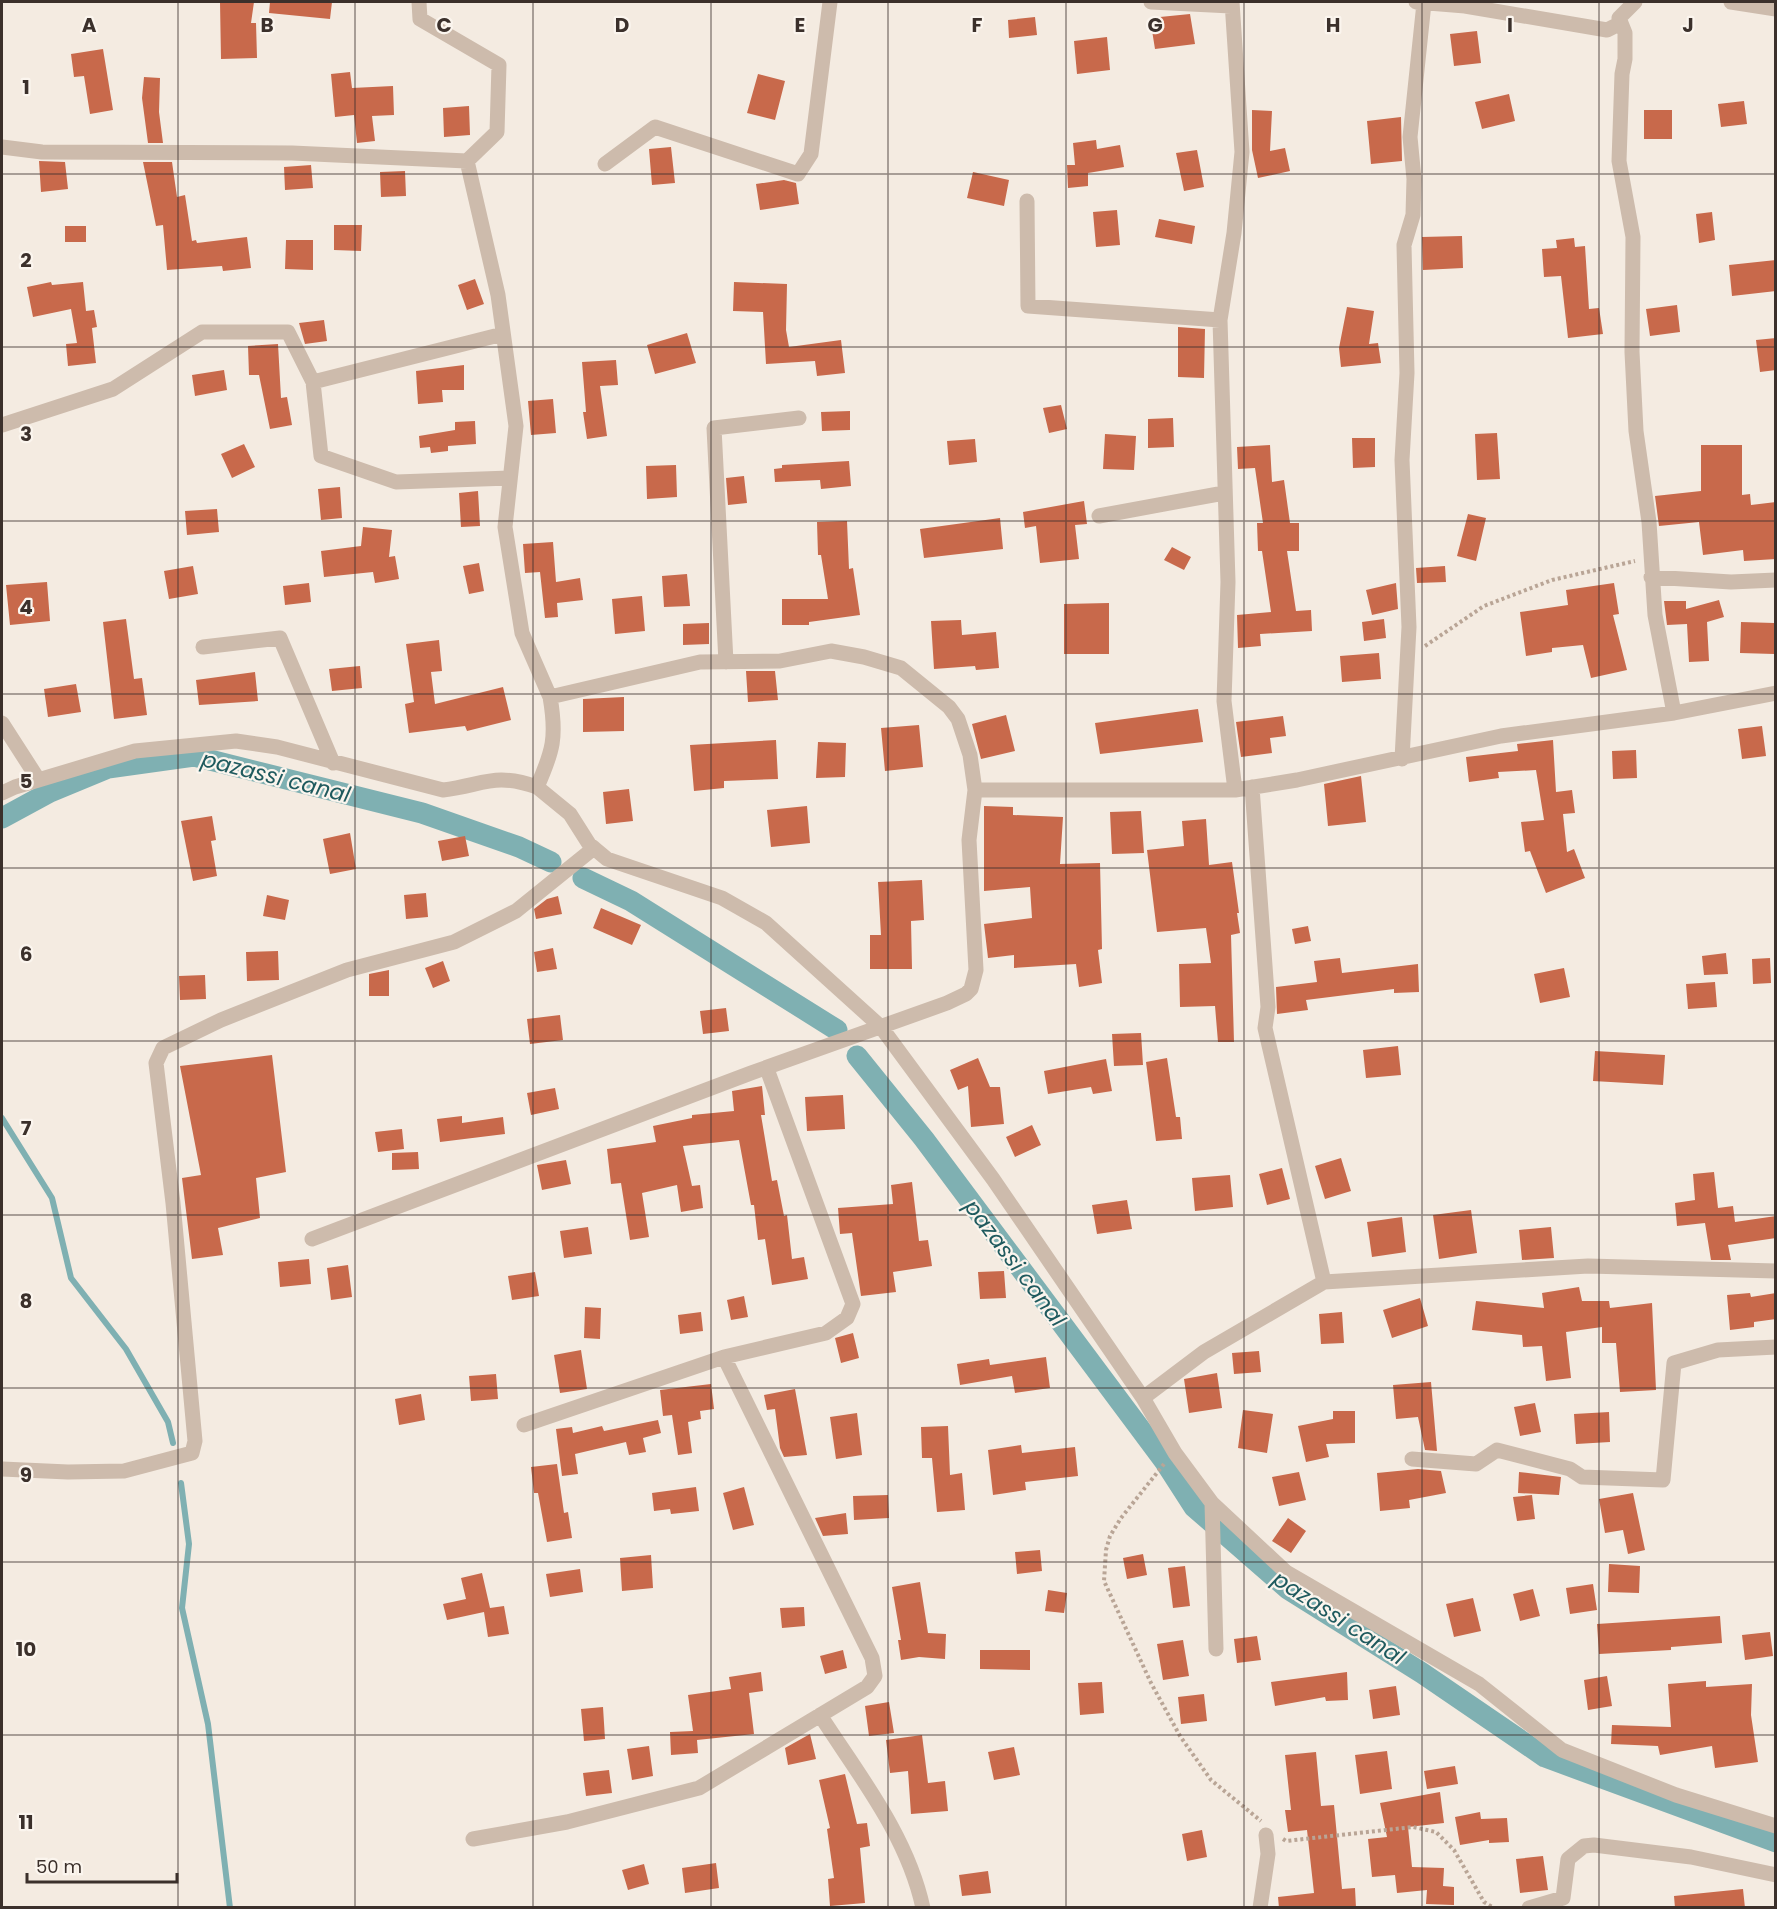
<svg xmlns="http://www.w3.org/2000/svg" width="1777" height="1909" viewBox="0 0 1777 1909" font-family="Poppins,sans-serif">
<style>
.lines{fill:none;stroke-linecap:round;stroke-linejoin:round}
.stream{stroke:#7fb0b2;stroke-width:6}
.canal{stroke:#7fb0b2;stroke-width:21}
.building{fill:#c8694b}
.path{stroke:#b9a596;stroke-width:4;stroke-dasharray:3 3;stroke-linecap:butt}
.minor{stroke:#cdbbac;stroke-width:15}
.grid{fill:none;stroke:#3b302b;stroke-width:1.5;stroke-opacity:0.55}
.labels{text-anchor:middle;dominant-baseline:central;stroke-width:4.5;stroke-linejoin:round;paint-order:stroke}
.water-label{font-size:22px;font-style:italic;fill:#1f5a5e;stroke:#fbf5ee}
.grid-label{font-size:20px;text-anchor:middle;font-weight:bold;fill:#3b302b;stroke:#fbf5ee;stroke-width:4.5;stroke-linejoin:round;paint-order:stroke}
</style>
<rect width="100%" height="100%" fill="#f4ebe1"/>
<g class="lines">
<!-- stream -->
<path class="stream" d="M2,1118L52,1198L71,1278L126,1349L168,1422L173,1443
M181,1483L189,1544L182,1608L208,1724L230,1908"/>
<!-- canal -->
<path class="canal" d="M2,818L50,792L108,768L194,756L422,813L519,847L551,862
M583,878L631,901L837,1030
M857,1056L924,1139L1165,1462L1194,1507L1288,1589L1422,1673L1545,1757L1776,1842"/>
</g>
<!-- building -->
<path class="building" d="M220,2H254L251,23H256L257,58L221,59Z
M270,2H332L330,19L269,13Z
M1190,14L1195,44L1155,49L1150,18Z
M1035,17L1037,35L1009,38L1008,20Z
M1477,31L1481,63L1454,66L1450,34Z
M1107,37L1110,70L1077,74L1074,41Z
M103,49L113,110L90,114L84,76L74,77L71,54Z
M350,72L352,88L393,86L394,115L372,116L375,141L357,143L354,115L335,117L331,74Z
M758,74L785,81L775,120L747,113Z
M144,77L160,78L159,112L163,143H148L142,98Z
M1509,94L1515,121L1482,129L1475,102Z
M1744,101L1747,124L1721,127L1718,104Z
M469,106L470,135L444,137L443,108Z
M1252,110L1272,111L1270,151L1285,148L1290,171L1258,178L1252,150Z
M1644,110H1672V139H1644Z
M1401,117L1402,161L1371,164L1367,121Z
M1096,140L1097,149L1120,145L1124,167L1088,173V186L1068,188L1067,165H1075L1073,143Z
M671,147L675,183L652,185L649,149Z
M1197,150L1204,187L1184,191L1176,153Z
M39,161L65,162L68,189L41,192Z
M143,162H172L177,197L185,195L192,241L196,240L197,243L247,237L251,268L223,271L222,266L167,270L163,225L156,226Z
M311,165L313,188L285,190L284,167Z
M405,171L406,196L381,197L380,172Z
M973,172L1009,180L1004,206L967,198Z
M784,180L796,183L799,204L760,210L756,184Z
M1117,210L1120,245L1096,247L1093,212Z
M1712,212L1715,240L1699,243L1696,214Z
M1159,219L1195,226L1192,244L1155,237Z
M334,225H362L361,251L334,250Z
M65,226H86V242H65Z
M1462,236L1463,268L1423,270L1422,237Z
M1574,238L1575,247L1585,246L1589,309L1599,308L1603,334L1568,338L1561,276L1544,277L1542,249L1557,248L1556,240Z
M286,240H313V270L285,269Z
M1776,260V291L1732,296L1729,265Z
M475,279L484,304L467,310L458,285Z
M51,282L52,285L83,282L86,311L94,310L97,327L92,328L96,363L68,366L66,344L77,343L71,309L33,317L27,287Z
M734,282L787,284L786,330L789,347L841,340L845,373L817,376L815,361L766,364L763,312L733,311Z
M1677,305L1680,332L1650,336L1646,309Z
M1347,307L1374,311L1369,344L1378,343L1381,363L1341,367L1339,348Z
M324,320L327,341L305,344L299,323Z
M1178,327L1205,329L1204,378L1178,377Z
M687,333L696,363L655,374L647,345Z
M1776,338V370L1760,372L1756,340Z
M278,344L281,398L287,397L292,425L270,429L259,375H249L248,346Z
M616,360L618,385L600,386L607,436L587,439L583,412H586L582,362Z
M464,365V390H442L443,402L418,404L416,371Z
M224,370L227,390L195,396L192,375Z
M553,399L556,433L531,435L528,401Z
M1061,405L1067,429L1049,433L1043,408Z
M850,411V430L822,431L821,412Z
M1173,418L1174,447L1148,448V419Z
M475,421L476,444L448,446V451L431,453L430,447L420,448L419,436L455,430V422Z
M1497,433L1500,479L1477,480L1475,434Z
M1105,434L1136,436L1134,470L1103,469Z
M1352,438H1375V467L1353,468Z
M975,439L977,462L949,465L947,441Z
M244,444L255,467L232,478L221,454Z
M1270,445L1272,482L1284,480L1290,523H1299V551H1287L1296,611L1311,610L1312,631L1260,634L1261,646L1238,648L1237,615L1271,612L1262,551H1258L1257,523H1263L1255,468L1238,469L1237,447Z
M1701,445H1742V495L1750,494L1751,505L1776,502V559L1744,561L1743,550L1703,555L1699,522L1659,526L1655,496L1701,491Z
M849,461L851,486L821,489L820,480L775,482L774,469L782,468V465Z
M676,465L677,497L647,499L646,466Z
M744,476L747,503L728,505L726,478Z
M340,487L342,518L321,520L318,489Z
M478,491L480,526L461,527L459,493Z
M1084,501L1087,524L1075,525L1079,559L1040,563L1036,526L1025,528L1023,512Z
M217,509L219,532L187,535L185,511Z
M1468,514L1486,518L1476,561L1457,556Z
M1000,518L1003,549L924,558L920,529Z
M847,521L849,569L853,568L860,615L809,622V625H782V599H828L821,555H818L817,522Z
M363,527L392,530L389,557L395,556L399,579L375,583L373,572L324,577L321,551L361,546Z
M553,542L556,582L580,578L583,600L557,603L558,617L545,618L540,572L525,573L523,544Z
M1172,547L1191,557L1184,570L1164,560Z
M479,563L484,591L469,594L463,566Z
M193,566L198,594L169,599L164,571Z
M1445,566L1446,582L1417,583L1416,568Z
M687,574L690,606L664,607L662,576Z
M47,582L50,621L10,625L6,585Z
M309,583L311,602L285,605L283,586Z
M1396,583L1398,609L1372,615L1366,590Z
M1614,583L1619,614L1613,615L1627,670L1591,678L1583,645L1552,648V652L1526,656L1520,612L1568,605L1566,590Z
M642,596L645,631L615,634L612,599Z
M1719,600L1724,617L1707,622L1709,661L1689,662L1687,624L1667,625L1664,601H1686V609Z
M1109,603V654H1064V604Z
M126,619L134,679L142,678L147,715L114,719L103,622Z
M1384,619L1386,638L1364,641L1362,622Z
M961,620L962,635L996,632L999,668L976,670L975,666L934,669L931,621Z
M1741,622L1774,623V654L1740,653Z
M709,623V644L683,645V624Z
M439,640L442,671L431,672L435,704L503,687L511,720L467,731L465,726L409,733L405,704L414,702L406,644Z
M1379,653L1381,679L1342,682L1340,656Z
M360,666L362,688L332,691L329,669Z
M746,671H775L778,700L748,702Z
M255,672L258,701L199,705L196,680Z
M76,684L81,712L48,717L44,689Z
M624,697V731L583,732V699Z
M1198,709L1203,742L1100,754L1095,723Z
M1006,715L1015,751L981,759L972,724Z
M1283,716L1286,736L1270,738L1272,753L1241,757L1236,722Z
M919,725L923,767L885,771L881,728Z
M1762,726L1766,756L1742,759L1738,729Z
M776,740L778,779L724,781V788L694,791L690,745Z
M1553,740L1556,792L1572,790L1575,813L1563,814L1567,852L1574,849L1585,878L1546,893L1530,851L1525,852L1521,822L1544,820L1536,770L1498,772L1499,778L1469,782L1466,757L1518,751L1517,744Z
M818,742L846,743L845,777L816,778Z
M1636,750L1637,778L1613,779L1612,751Z
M1361,776L1366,822L1328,826L1324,784Z
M629,789L633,821L606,824L603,792Z
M807,806L810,843L771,847L767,810Z
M984,806L1013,807V815L1063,817L1060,864L1100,863L1102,949L1098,950L1102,983L1079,987L1076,964L1014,968V955L988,958L984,924L1032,918L1030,887L984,891Z
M1141,811L1144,853L1112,854L1110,812Z
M212,816L216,840L211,841L217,876L193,881L181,821Z
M1206,819L1209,865L1232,862L1239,913H1237L1240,933L1231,935L1234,1042H1218L1215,1006L1180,1007L1179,964L1211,963L1206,928L1157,932L1147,850L1184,846L1182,821Z
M350,833L356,869L330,874L323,839Z
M465,836L469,856L442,861L438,841Z
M922,880L924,920L911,921L912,969H870V935H881L878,882Z
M426,893L428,917L406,919L404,895Z
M267,895L289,900L285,920L263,916Z
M558,896L562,914L536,919L534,909L547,899Z
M601,908L641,925L632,945L593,928Z
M1308,926L1311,941L1295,944L1292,929Z
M553,948L557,969L537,972L534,952Z
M278,951L279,980L247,981L246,952Z
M1726,953L1728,974L1704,975L1702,956Z
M1340,958L1342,973L1418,964L1419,992L1394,993V989L1306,1000L1308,1010L1277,1014L1276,987L1317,982L1314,961Z
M1770,958L1771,983L1753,984L1752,959Z
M443,961L450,981L433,988L425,968Z
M1564,968L1570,997L1540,1003L1534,974Z
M389,970V996H369V974Z
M205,975L206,999L180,1000L179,976Z
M1715,982L1717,1007L1688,1009L1686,984Z
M726,1008L729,1031L703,1034L700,1011Z
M560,1015L563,1040L530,1044L527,1019Z
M1141,1033L1143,1065L1114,1066L1112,1034Z
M1398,1046L1401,1075L1366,1078L1363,1050Z
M1595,1051L1665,1055L1663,1085L1593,1081Z
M272,1055L286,1172L256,1178L260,1218L218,1228L223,1255L192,1259L182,1178L201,1175L180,1066Z
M978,1058L990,1087H1000L1004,1124L971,1127L968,1086L958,1090L950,1070Z
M1167,1058L1176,1117H1180L1182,1139L1156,1141L1146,1062Z
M1106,1059L1112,1091L1093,1094L1091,1087L1048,1094L1044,1071Z
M762,1086L765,1115H761L772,1181L777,1180L784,1216L787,1215L792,1259L804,1257L808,1279L772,1285L765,1239L758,1240L754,1205H751L739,1140L683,1146L692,1186L700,1185L703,1208L681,1212L677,1185L642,1193L649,1237L630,1240L621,1183L611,1184L607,1149L656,1142L653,1126L692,1118V1115L734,1111L732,1091Z
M555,1088L559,1109L531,1115L527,1093Z
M843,1095L845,1129L807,1131L805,1097Z
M462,1116V1123L503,1117L505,1134L440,1142L437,1119Z
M1032,1125L1041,1145L1015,1157L1006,1137Z
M402,1129L404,1149L378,1152L375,1132Z
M418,1152L419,1169L392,1170V1153Z
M1341,1158L1351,1191L1325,1199L1315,1166Z
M566,1160L571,1184L542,1190L537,1165Z
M1282,1168L1290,1199L1267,1205L1259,1174Z
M1714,1172L1718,1208L1733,1206L1735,1222L1776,1216V1238L1728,1245L1731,1260H1711L1705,1223L1677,1226L1675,1203L1695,1200L1693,1174Z
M1230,1175L1233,1207L1195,1211L1192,1178Z
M912,1182L919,1241L928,1240L932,1266L893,1272L896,1292L861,1296L852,1233L840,1234L838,1208L893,1204L891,1185Z
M1127,1200L1132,1229L1097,1234L1092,1205Z
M1471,1210L1477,1253L1439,1259L1433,1215Z
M1402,1217L1406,1252L1372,1257L1367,1222Z
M588,1227L592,1254L564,1258L560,1231Z
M1551,1227L1554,1258L1522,1260L1519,1230Z
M309,1259L311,1284L280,1287L278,1262Z
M348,1265L352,1297L331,1300L327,1268Z
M1004,1271L1006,1298L980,1299L978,1272Z
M535,1272L539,1296L512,1300L508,1276Z
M1579,1287L1582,1301H1609L1610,1308L1652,1303L1656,1390L1620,1392L1616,1343H1602V1327L1566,1332L1571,1378L1546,1381L1542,1346L1523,1347L1522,1335L1472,1330L1476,1301L1544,1308L1542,1293Z
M1750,1293L1751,1297L1776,1293V1319L1754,1322V1327L1730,1330L1727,1295Z
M744,1296L748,1317L731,1320L727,1300Z
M1420,1298L1428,1326L1392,1338L1383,1310Z
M585,1307L601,1308L600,1339L584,1338Z
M701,1312L703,1331L680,1334L678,1315Z
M1342,1312L1344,1343L1321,1344L1319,1314Z
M853,1333L859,1358L841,1363L835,1338Z
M581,1350L587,1389L560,1393L554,1355Z
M1259,1351L1261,1372L1234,1374L1232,1353Z
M1046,1357L1050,1388L1015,1393L1012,1376L960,1385L957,1364L989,1359L990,1365Z
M1217,1373L1222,1408L1189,1413L1184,1379Z
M496,1374L498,1399L471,1401L469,1376Z
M1431,1382L1437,1451L1425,1450L1418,1417L1396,1419L1393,1385Z
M711,1384L714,1409L700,1411L701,1419L688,1422L692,1453L678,1455L672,1415L663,1416L660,1390Z
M795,1389L807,1455L784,1457L780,1448L775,1409L767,1410L764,1395Z
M421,1394L425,1420L399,1425L395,1399Z
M1535,1403L1541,1432L1520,1436L1514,1407Z
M1243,1410L1273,1414L1267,1453L1238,1448Z
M1333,1411H1355V1443L1326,1444L1329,1457L1306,1462L1298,1426L1333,1419Z
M1609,1412L1610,1442L1576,1444L1574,1414Z
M857,1413L862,1455L836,1459L830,1417Z
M658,1420L661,1433L643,1438L646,1452L629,1455L626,1442L575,1454L578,1474L562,1476L556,1429L572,1427L573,1433L602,1426L604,1431Z
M948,1426L950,1475L962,1473L965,1510L937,1512L932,1458H922L921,1427Z
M1021,1445L1022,1453L1075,1447L1078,1476L1025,1482L1026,1490L993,1495L988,1450Z
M557,1464L564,1513L568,1512L572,1538L547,1542L538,1493H534L531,1467Z
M1418,1469L1441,1471L1446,1493L1409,1500L1410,1508L1380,1511L1377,1473Z
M1299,1472L1306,1500L1279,1506L1272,1477Z
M1519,1472L1561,1477L1559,1495L1518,1493Z
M696,1487L699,1511L671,1514L670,1509L654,1511L652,1493Z
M744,1487L754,1525L733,1530L723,1493Z
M1633,1493L1645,1550L1628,1554L1623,1530L1605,1533L1599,1499Z
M888,1495L889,1518L854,1520L853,1496Z
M1532,1495L1535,1519L1517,1521L1513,1497Z
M846,1513L848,1534L823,1536L815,1518Z
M1288,1518L1306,1531L1291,1553L1272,1541Z
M1040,1550L1042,1571L1017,1574L1015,1552Z
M1143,1554L1147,1575L1127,1579L1123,1558Z
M651,1555L653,1588L622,1591L620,1558Z
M1609,1564L1640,1566L1639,1593L1608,1592Z
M1185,1566L1190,1606L1173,1608L1168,1568Z
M580,1569L583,1592L550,1597L546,1574Z
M482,1573L490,1608L504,1606L509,1634L488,1637L484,1612L447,1620L443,1604L466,1599L461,1578Z
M920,1582L928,1633L946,1634L945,1659L919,1657L901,1660L898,1640H901L892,1587Z
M1593,1584L1597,1610L1570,1614L1566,1588Z
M1533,1589L1540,1616L1520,1621L1513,1594Z
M1048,1590L1067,1593L1064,1613L1045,1611Z
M1473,1598L1481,1631L1454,1637L1446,1604Z
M804,1607L805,1626L782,1628L780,1608Z
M1720,1616L1722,1643L1671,1647V1650L1599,1654L1597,1624Z
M1770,1632L1773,1656L1745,1660L1742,1635Z
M1257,1636L1261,1660L1237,1663L1234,1639Z
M1183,1640L1189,1676L1163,1680L1157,1644Z
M843,1650L847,1668L825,1674L820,1656Z
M980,1650H1030V1670L980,1669Z
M761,1672L763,1691L749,1693L754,1734L697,1740L698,1753L671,1755L670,1732L693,1731L688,1695L731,1689L729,1677Z
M1347,1672L1348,1700L1326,1701L1325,1697L1275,1706L1271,1682Z
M1607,1676L1612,1706L1588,1710L1584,1680Z
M1706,1681V1687L1752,1684L1751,1715L1758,1762L1715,1768L1712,1746L1660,1755L1658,1746L1611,1744L1612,1725L1671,1727L1668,1684Z
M1102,1682L1104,1713L1080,1715L1078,1683Z
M1396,1686L1400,1715L1373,1719L1369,1690Z
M1204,1694L1207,1721L1181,1724L1178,1697Z
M889,1702L894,1733L869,1736L865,1706Z
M603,1707L605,1739L584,1741L581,1709Z
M810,1734L816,1759L788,1765L785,1748Z
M922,1735L928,1783L945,1781L948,1811L911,1814L908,1771L890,1773L886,1740Z
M649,1746L653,1776L632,1780L627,1749Z
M1014,1747L1020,1775L994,1780L988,1752Z
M1387,1751L1392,1789L1360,1794L1355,1755Z
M1316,1752L1321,1806L1334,1805L1342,1889L1355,1888L1356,1908H1279L1278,1897L1314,1893L1307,1830L1288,1832L1285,1810H1291L1285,1755Z
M1455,1766L1458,1784L1427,1789L1424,1771Z
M609,1770L612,1793L586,1796L583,1773Z
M845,1774L857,1824L867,1823L870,1846L860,1848L865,1903L830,1906L828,1879L834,1878L827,1829L830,1828L819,1780Z
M1440,1792L1444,1823L1408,1827L1412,1867L1444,1868L1443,1886L1454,1887V1905L1426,1904L1427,1890L1397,1893L1395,1875L1372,1877L1368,1839L1387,1837L1380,1803Z
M1480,1812L1481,1819L1507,1818L1509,1842L1489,1843V1840L1460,1845L1455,1817Z
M1202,1830L1207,1857L1187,1861L1182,1834Z
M1543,1856L1548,1890L1520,1893L1516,1859Z
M716,1863L719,1888L685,1893L682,1868Z
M644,1864L649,1884L628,1890L622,1870Z
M988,1871L991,1893L962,1896L959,1875Z
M1743,1889L1745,1908H1675L1674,1896Z"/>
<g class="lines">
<!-- path -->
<path class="path" d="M1425,646L1484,606L1552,580L1635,561
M1164,1464L1121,1518L1110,1536L1106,1550L1104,1581L1151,1683L1180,1736L1211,1780L1261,1821
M1283,1839L1286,1841L1413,1827L1436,1832L1454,1850L1484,1902L1494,1908"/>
<!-- minor -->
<path class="minor" d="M419,2L420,19L499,65L497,132L467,161
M1151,2L1231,6
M1232,2L1242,152L1234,233L1220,320L1228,582L1224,701L1235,790
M1416,2L1465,6L1607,30L1619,24V18L1635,2
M1731,2L1776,9
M1619,18L1625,33V59L1622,74L1619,161L1633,237L1632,352L1636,431L1649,522L1655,615L1674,713
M2,147L42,152L292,153L467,161L498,295L516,426L505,527L522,633L550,697L700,662L780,661L831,651L864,657L901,668L949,707L958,719L970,755L975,790H1235L1297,780L1501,736L1674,713L1776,693
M605,164L655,127L798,174L811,154L830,2
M1027,201L1028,306L1220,320
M313,382L321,456L396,482L510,478
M2,425L113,389L202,332H288L313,382L503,334
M1099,516L1224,493
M1651,577L1731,582L1776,580
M203,647L280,638L333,763
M726,662L714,428L799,418
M550,697C557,737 553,751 537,787L570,814L589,844L607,859L722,898L766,923L881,1027L993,1179L1143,1398L1175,1453L1212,1503L1286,1572L1479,1684L1562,1750L1676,1795L1776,1826
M2,723L38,779
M1402,759L1409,627L1402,460L1407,373L1404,245L1413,215L1414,179L1410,137L1424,3
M1252,787L1268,1007L1265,1028L1324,1282L1588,1266L1776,1271
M2,793L15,787L135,751L236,741L277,747L443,790C484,785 494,772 537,787
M312,1239L751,1073L947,1003L966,994L971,989L976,970L969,840L975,790
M1143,1398L1204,1352L1324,1282
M524,1425L724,1357L826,1333L847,1318L853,1304L767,1069
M1412,1459L1476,1464L1497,1450L1570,1469L1582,1477L1663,1480L1674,1363L1718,1350L1776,1347
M2,1469L68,1472L124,1471L192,1453L195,1441L173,1203L156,1063L163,1048L221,1020L347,970L454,942L516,911L594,848
M1212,1503L1216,1649
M820,1715C860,1777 907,1835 923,1908
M473,1839L567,1822L699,1788L867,1687L875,1676L872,1658L724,1357
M1260,1908L1268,1854L1266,1835
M1529,1908L1563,1898L1568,1859L1584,1846L1594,1845L1691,1857L1776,1875"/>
</g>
<!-- grid -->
<path class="grid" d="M178,2V1908M355,2V1908M533,2V1908M711,2V1908M888,2V1908M1066,2V1908M1244,2V1908M1422,2V1908M1599,2V1908M2,174H1776M2,347H1776M2,521H1776M2,694H1776M2,868H1776M2,1041H1776M2,1215H1776M2,1388H1776M2,1562H1776M2,1735H1776"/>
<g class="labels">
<!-- water labels -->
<g class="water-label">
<text transform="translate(276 777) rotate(14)">pazassi canal</text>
<text transform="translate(1015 1263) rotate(53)">pazassi canal</text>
<text transform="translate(1339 1618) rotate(33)">pazassi canal</text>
</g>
</g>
<g class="grid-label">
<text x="89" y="32">A</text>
<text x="267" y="32">B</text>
<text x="444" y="32">C</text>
<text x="622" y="32">D</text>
<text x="800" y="32">E</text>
<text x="977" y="32">F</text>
<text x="1155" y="32">G</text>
<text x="1333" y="32">H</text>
<text x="1510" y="32">I</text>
<text x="1688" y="32">J</text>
<text x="26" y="94">1</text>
<text x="26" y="267">2</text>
<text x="26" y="441">3</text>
<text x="26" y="614">4</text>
<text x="26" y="788">5</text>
<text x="26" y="961">6</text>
<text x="26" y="1135">7</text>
<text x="26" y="1308">8</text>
<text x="26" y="1482">9</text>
<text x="26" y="1656">10</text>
<text x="26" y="1829">11</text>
</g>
<!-- border -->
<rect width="1777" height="1909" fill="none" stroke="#3b302b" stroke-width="6"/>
<!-- scale -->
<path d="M27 1873v9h150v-9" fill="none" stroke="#3b302b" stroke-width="3"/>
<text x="36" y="1873" font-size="18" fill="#3b302b" stroke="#fbf5ee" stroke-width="4.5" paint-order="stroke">50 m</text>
</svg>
